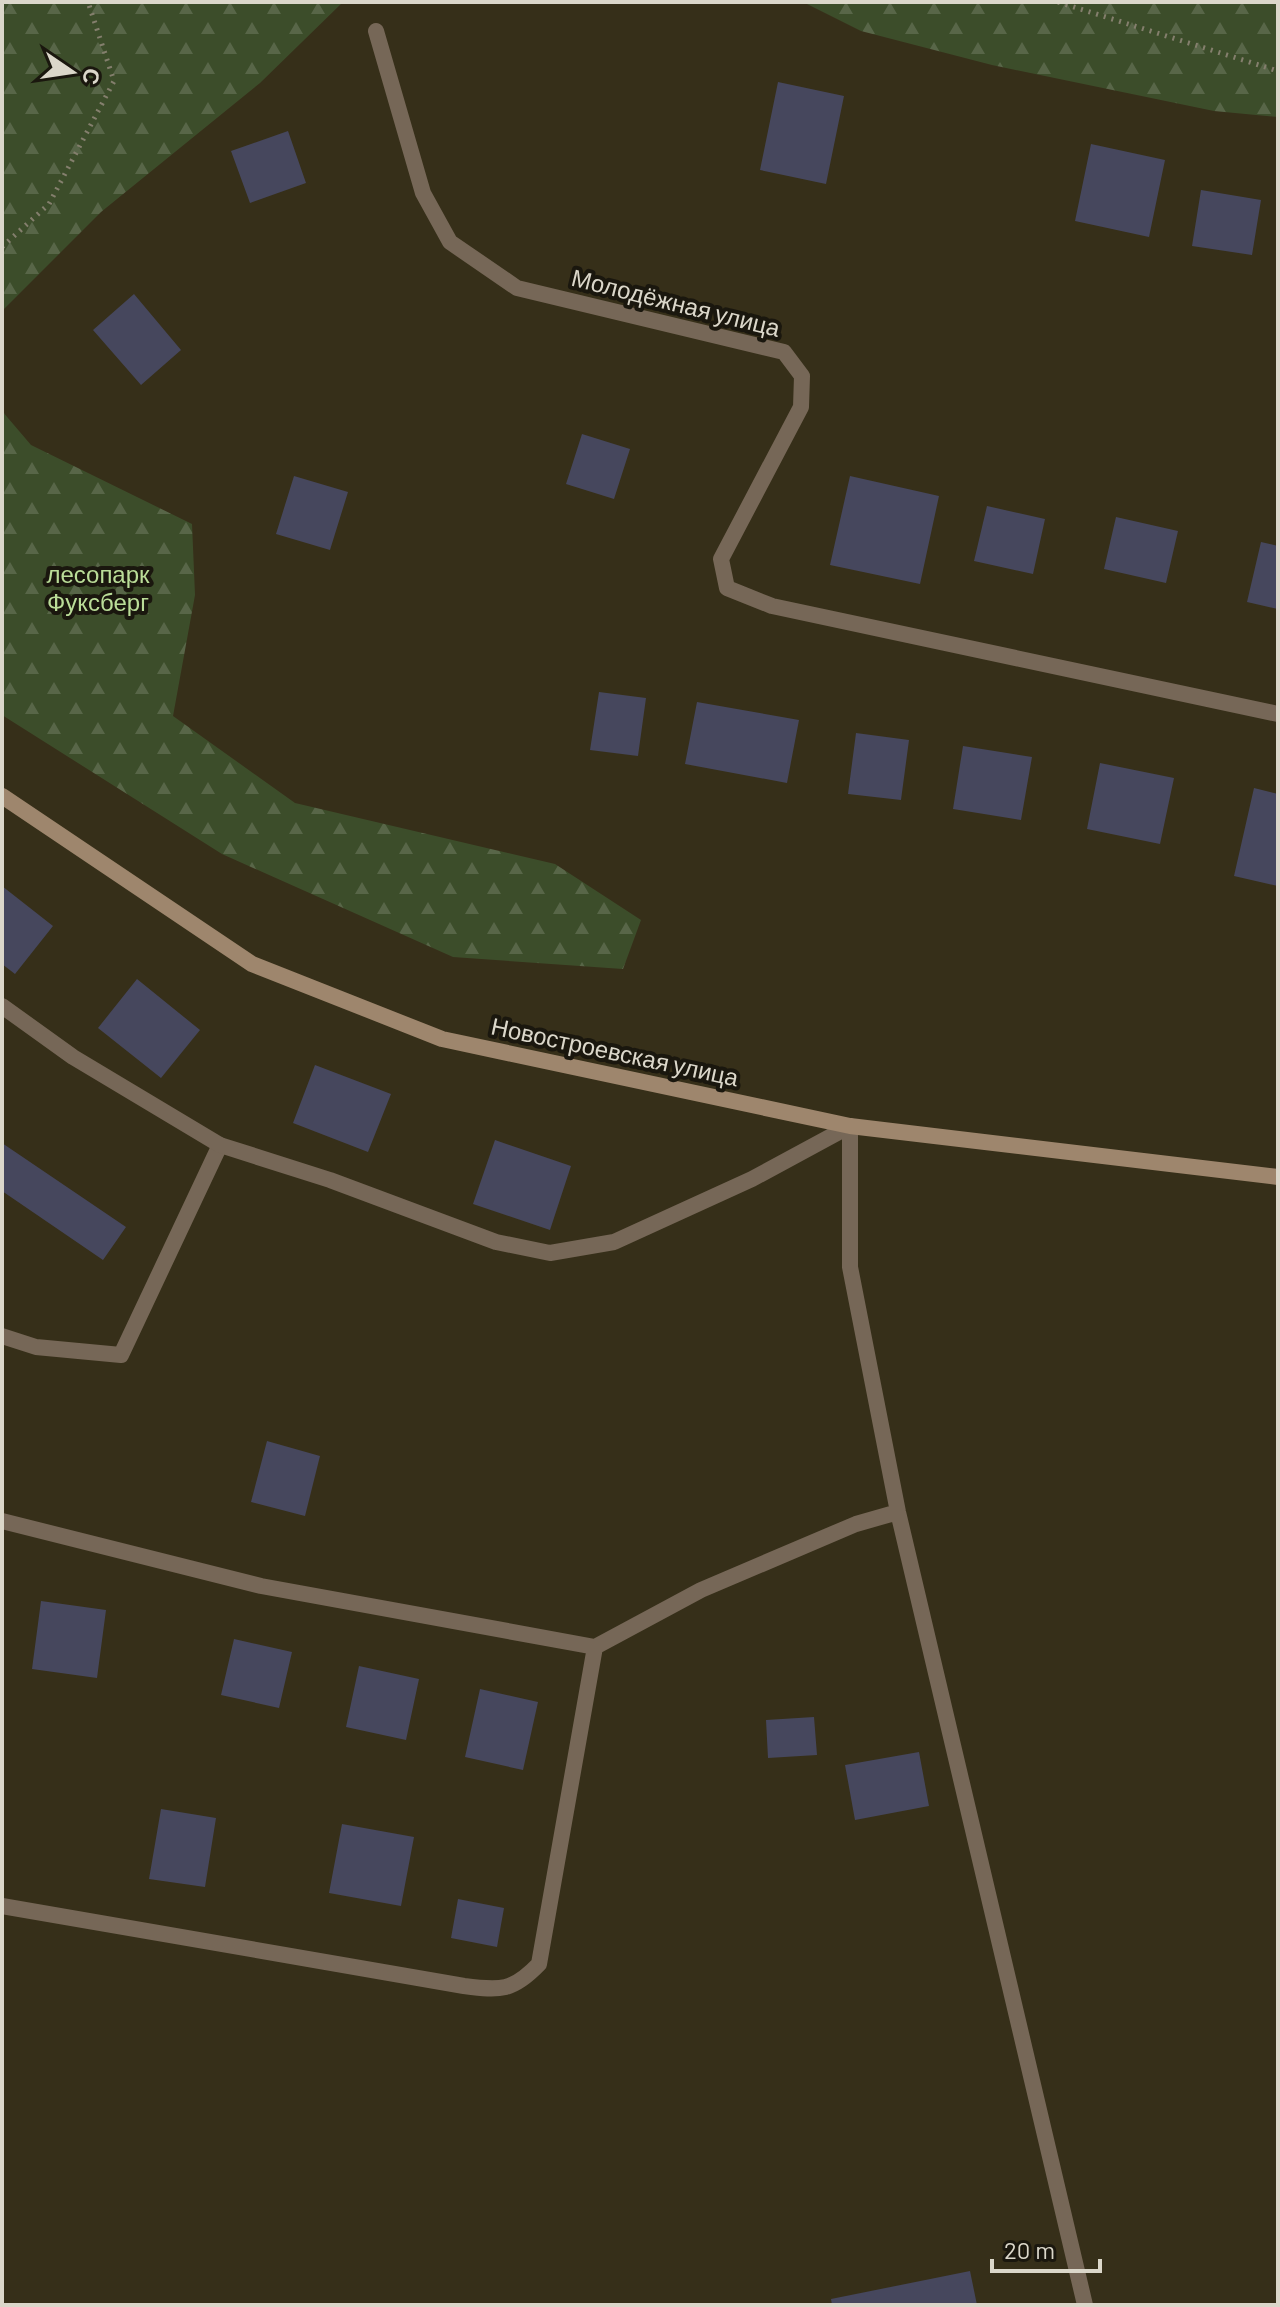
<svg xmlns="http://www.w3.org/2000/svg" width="1280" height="2307" viewBox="0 0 1280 2307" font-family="Barlow,sans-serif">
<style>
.forest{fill:url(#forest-firs)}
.building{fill:#46475d}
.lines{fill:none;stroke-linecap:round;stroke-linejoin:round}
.path{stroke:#847f6d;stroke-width:5;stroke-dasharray:2 6;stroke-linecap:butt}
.lane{stroke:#766757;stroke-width:16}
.street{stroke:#766757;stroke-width:16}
.secondary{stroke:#9e866d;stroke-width:16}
.labels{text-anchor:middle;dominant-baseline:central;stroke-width:8;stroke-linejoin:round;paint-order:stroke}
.street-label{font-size:24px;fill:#dbd7ca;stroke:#1a170e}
.park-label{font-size:24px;fill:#badd98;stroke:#1a170e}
</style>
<defs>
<pattern id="forest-firs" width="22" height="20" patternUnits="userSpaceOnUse" patternTransform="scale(2)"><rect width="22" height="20" fill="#3c4d2a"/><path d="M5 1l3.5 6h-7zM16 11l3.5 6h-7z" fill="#586648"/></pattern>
</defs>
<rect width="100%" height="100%" fill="#362f19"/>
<!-- forest -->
<path class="forest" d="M2,2H343L260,83L101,212L2,311Z
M803,2H1278V117L1214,111L992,65L861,31Z
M2,411L31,445L192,524L195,595L173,716L295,803L555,864L641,920L623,969L453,957L222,854L2,715Z"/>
<!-- building -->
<path class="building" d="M778,82L844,96L826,184L760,170Z
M288,131L306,183L250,203L231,151Z
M1091,144L1165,160L1149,237L1075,221Z
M1201,190L1261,200L1252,255L1192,246Z
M134,294L181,350L141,385L93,330Z
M582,434L630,449L614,499L566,484Z
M294,476L348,492L330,550L276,534Z
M850,476L939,496L920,584L830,565Z
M987,506L1045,519L1033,574L974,561Z
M1116,517L1178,531L1166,583L1104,569Z
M1261,542L1278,546V609L1247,602Z
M599,692L646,698L638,756L590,750Z
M697,702L799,720L787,783L685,764Z
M856,733L909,740L901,800L848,794Z
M963,746L1032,757L1021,820L953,809Z
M1100,763L1174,778L1160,844L1087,829Z
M1254,788L1278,794V886L1234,876Z
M2,886L53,926L15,974L2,964Z
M137,979L200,1030L161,1078L98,1028Z
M315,1065L391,1094L368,1152L293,1123Z
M495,1140L571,1166L550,1230L473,1204Z
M2,1143L126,1227L103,1260L2,1191Z
M267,1441L320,1456L305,1516L251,1502Z
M41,1601L106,1610L97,1678L32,1669Z
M234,1639L292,1652L279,1708L221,1695Z
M359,1666L419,1679L406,1740L346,1727Z
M480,1689L538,1702L523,1770L465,1757Z
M814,1717L817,1755L768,1758L766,1720Z
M919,1752L929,1806L855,1820L845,1765Z
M161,1809L216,1818L205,1887L149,1879Z
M342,1824L414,1837L401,1906L329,1893Z
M458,1899L504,1908L497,1947L451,1938Z
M970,2271L977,2305H832L831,2299Z"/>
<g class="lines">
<!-- path -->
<path class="path" d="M1058,2L1278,71
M2,247L49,204L114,81L88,2"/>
<!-- lane -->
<path class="lane" d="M2,1336L36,1347L121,1355L220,1145"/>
<!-- street -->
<path class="street" d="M376,31L423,193L450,242L517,288L784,352L802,376L801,407L721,559L727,588L772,606L1278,714
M2,1006L73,1057L220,1145L330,1180L496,1242L550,1253L614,1242L752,1179L850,1126V1267L898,1512L1085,2305
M2,1521L261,1586L595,1647L701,1590L856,1524L898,1512
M2,1906L464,1986C501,1991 513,1991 539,1964L595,1647"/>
<!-- secondary -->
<path class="secondary" d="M2,796L252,964L442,1039L850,1126L1278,1177"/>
</g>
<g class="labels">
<!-- street labels -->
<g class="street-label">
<text transform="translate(676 302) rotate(14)">Молодёжная улица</text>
<text transform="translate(615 1051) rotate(12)">Новостроевская улица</text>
</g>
<!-- park labels -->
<g class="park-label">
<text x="98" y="573">лесопарк<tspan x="98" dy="28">Фуксберг</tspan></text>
</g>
</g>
<!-- border -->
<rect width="1280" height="2307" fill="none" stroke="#dbd7ca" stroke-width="8"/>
<!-- north arrow -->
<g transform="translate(72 72) rotate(103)" stroke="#1a170e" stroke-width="6" paint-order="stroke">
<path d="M0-6L14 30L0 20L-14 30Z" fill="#dbd7ca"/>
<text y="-12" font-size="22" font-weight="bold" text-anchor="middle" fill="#dbd7ca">С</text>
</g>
<!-- scale -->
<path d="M992 2259v12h108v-12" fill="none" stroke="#dbd7ca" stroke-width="4"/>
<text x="1004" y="2259" font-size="24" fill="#dbd7ca" stroke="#1a170e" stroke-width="6" paint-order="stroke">20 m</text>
</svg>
